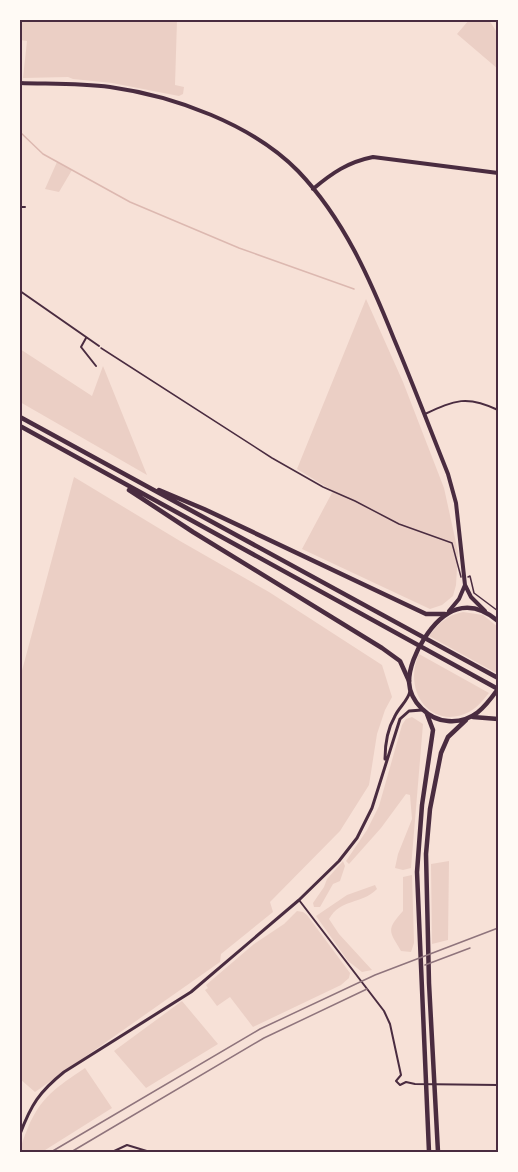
<svg xmlns="http://www.w3.org/2000/svg" width="518" height="1172" viewBox="0 0 518 1172" font-family="'IBM Plex Sans',sans-serif">
<style>
.green{fill:#ebcfc5}
.lines{fill:none;stroke-linecap:round;stroke-linejoin:round}
.stream{stroke:#dcb8b0;stroke-width:1.5}
.path{stroke:#4a2c40;stroke-width:1.5}
.minor{stroke:#4a2c40;stroke-width:2}
.tertiary{stroke:#4a2c40;stroke-width:3}
.secondary{stroke:#4a2c40;stroke-width:4}
.primary{stroke:#4a2c40;stroke-width:4.5}
.motorway{stroke:#4a2c40;stroke-width:4.5}
.rail{stroke:#8f747c;stroke-width:1.5}
.neatline{fill:none;stroke:#4a2c40;stroke-width:2}
</style>
<rect width="100%" height="100%" fill="#f7e1d7"/>
<!-- green -->
<path class="green" d="M20,20H177L175,85L184,87L183,94L179,96L112,83L73,79L68,77L23,78L27,41L20,40Z
M469,20H489L498,34V69L457,34Z
M57,162L72,170L59,192L45,189Z
M366,299L403,382L444,488L458,552L456,585L453,596L442,605L430,609L302,549L333,491L297,469Z
M20,349L92,396L103,366L147,475L20,402Z
M74,477L180,541L269,592L382,665L392,697L385,710L377,734L369,785L340,831L270,902L273,912L221,954L220,962L35,1092L20,1079V678Z
M463,612L483,615L498,627V674L429,636C438,624 447,615 463,612Z
M419,654L489,693C483,700 478,707 469,712C431,731 402,691 419,654Z
M412,717L423,724L411,868L403,870L395,868L398,854L412,819L410,795L406,794L381,828L349,864L346,861L367,830L379,806L402,725L406,719Z
M343,861L345,866L340,881L333,884L320,907H314L313,903L324,887L327,879Z
M449,861L448,940L432,944L431,864Z
M412,875L414,943L411,952L401,951C389,931 386,930 403,911V877Z
M375,885L377,889C361,905 341,898 329,919L339,934L372,970L362,972L348,961L316,916L347,895Z
M297,911L303,912L307,915L350,973L349,978L341,985L253,1027L230,997L217,1006L205,990L208,988L206,985L254,944L284,924Z
M182,1001L218,1044L146,1088L114,1051Z
M85,1068L112,1108L42,1152H20C21,1145 24,1137 27,1130C40,1097 57,1087 85,1068Z"/>
<g class="lines">
<!-- stream -->
<path class="stream" d="M20,132L43,154L130,202L239,248L354,289"/>
<!-- path -->
<path class="path" d="M101,348L272,458L323,487L355,501L399,524L452,543L461,577
M468,577L470,576L474,593L498,611"/>
<!-- minor -->
<path class="minor" d="M20,207H25
M20,291L99,346
M86,338L81,347L96,366
M425,414C455,400 467,395 498,410
M299,900L384,1011L390,1024L401,1075
M401,1075L396,1081L400,1085L406,1082L415,1084L498,1085
M112,1152L127,1145L150,1152"/>
<!-- tertiary -->
<path class="tertiary" d="M385,759C385,745 388,728 395,716C399,707 408,701 410,691
M20,1134C31,1105 39,1092 64,1072L191,992L299,900L339,861L357,838L372,808L400,719L409,711L422,710"/>
<!-- secondary -->
<path class="secondary" d="M20,83C49,84 80,83 110,87C174,96 252,124 298,171C344,219 370,279 394,339C413,384 430,429 448,474L456,503L465,585L471,597L485,611
M313,189C332,173 348,162 373,157L498,173
M449,611L459,599L465,585"/>
<!-- primary -->
<path class="primary" d="M498,621C468,596 443,609 424,639C416,651 409,668 409,682C410,702 429,720 448,721C473,723 485,707 498,689
M427,714L433,730L422,805L417,872L429,1152
M438,1152L429,983L426,854L430,809L441,753L448,737L466,720"/>
<!-- motorway -->
<path class="motorway" d="M20,417L498,678
M20,426L498,689
M129,490L193,532L382,648L400,661L409,681
M159,490L204,509L426,614H445
M473,717L498,719"/>
<!-- rail -->
<path class="rail" d="M425,965L470,948
M51,1152L260,1029L375,975L498,928
M71,1152L264,1038L367,989"/>
</g>
<!-- border -->
<rect width="518" height="1172" fill="none" stroke="#fffaf5" stroke-width="42"/>
<rect x="21" y="21" width="476" height="1130" class="neatline"/>
</svg>
